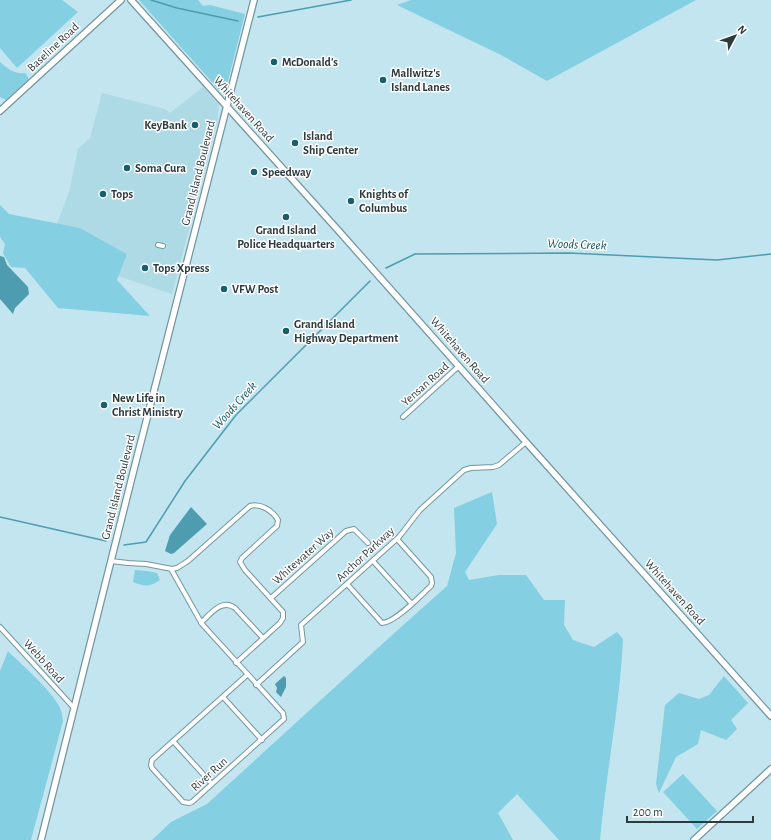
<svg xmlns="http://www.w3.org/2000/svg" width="771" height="840" viewBox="0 0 771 840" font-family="'Alegreya Sans',sans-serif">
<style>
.built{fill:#aedae6}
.green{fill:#85cfe2}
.water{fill:#4d9caf}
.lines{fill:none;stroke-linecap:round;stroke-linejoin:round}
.stream{stroke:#4d9caf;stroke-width:1.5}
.street-casing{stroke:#75969f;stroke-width:6}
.secondary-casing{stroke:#75969f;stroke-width:8}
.street{stroke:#fff;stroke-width:4}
.secondary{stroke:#fff;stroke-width:5.5}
.poi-dot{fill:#175f6f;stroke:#fff;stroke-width:1.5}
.labels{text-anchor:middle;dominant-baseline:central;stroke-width:3;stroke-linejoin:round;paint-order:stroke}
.street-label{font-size:12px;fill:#2d3b3f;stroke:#fff}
.poi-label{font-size:12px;font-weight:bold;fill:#2d3b3f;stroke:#fff;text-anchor:start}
.water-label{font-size:13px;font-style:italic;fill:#105462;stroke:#fff}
</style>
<rect width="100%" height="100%" fill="#c2e5ef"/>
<!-- built -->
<path class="built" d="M203,87L219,105L217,123L172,294L118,276L127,254L80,228L57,224L69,192L78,149L90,138L102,93L165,109L170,113Z"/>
<!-- green -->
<path class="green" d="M0,0H62L78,12L17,68L0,48Z
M139,0H198L203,6L210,5L245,14L226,89L219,90Z
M411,0H696L547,81L501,55L397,5Z
M0,62C8,69 14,74 25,73L28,77V80L6,100L0,97Z
M0,205L9,214L80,228L127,254L117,280L150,316L58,308L25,268L11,267L3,253L5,244L0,237Z
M492,492L497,524L465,572L469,580L499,575H526L544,600H565L564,625L573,640L594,647L617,632L623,639C620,706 606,773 600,840H559L517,794L498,813L513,840H152L171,822L207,804L391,636L447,586L456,553L454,508Z
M135,570L147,571L157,573L160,580C149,587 145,587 133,582Z
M8,651C23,666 49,688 59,706C62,711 62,716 63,721L31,840H0V671Z
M724,676L748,703L731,720L737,729L726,740L701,730L698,744L676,757L659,793L656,784L665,705L679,693L699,699L709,695Z
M683,774L717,811L697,829L663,792Z"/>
<!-- water -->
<path class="water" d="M0,256L4,257L7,265L28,287L29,294L15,308L13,314L0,299Z
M191,507L207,524L174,553L171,554L165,551L170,535Z
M284,676L286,678V687L281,697L276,692L277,688L275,684Z"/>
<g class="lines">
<!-- stream -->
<path class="stream" d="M151,0L177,8L238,21
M258,17L351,0
M386,268L415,254L569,253L717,260L771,254
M0,517L106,541
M124,545L146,542L185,481L236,415L370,281"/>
<defs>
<path id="street" d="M158,245L163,246
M403,417L459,366
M111,561L128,563L146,564L172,569L177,568L188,561L250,506C261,503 273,511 278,520L277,526L242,558L240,562L245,570L283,612V618L280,623L236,663
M373,561L411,603
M171,569L202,624L283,713L284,719L192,802L189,803L183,802L152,768L151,765L152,760L247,675
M347,584L382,623C395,623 421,595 431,586L432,583L431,577L397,539
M271,598L346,531L354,529L368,543
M201,623C210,614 222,598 235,608L263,638
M0,627L74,708
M256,685L303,642L301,625L399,537L420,510L464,470L471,468L493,467L499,465L526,442
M223,697L262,740
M173,741L212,784"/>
<path id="secondary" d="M131,0L337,229L526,442L771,716
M0,111L121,0
M41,840L135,465L254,0
M694,840L771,769"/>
</defs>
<!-- street casing -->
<use href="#street" class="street-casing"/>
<!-- secondary casing -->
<use href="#secondary" class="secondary-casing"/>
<!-- street -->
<use href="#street" class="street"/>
<!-- secondary -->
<use href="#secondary" class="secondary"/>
</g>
<!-- markers -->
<g class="poi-dot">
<circle cx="274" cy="62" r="4"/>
<circle cx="383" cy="80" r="4"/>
<circle cx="195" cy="125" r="4"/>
<circle cx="295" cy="143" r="4"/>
<circle cx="127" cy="168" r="4"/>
<circle cx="254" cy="172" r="4"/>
<circle cx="103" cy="194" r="4"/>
<circle cx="351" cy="201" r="4"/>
<circle cx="286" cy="217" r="4"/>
<circle cx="145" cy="268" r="4"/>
<circle cx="224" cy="289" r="4"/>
<circle cx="286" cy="331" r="4"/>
<circle cx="104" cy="405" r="4"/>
</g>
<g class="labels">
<!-- street labels -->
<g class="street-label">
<text transform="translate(53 47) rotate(-43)">Baseline Road</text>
<text transform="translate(244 109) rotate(48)">Whitehaven Road</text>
<text transform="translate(198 173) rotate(-76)">Grand Island Boulevard</text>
<text transform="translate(460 350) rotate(49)">Whitehaven Road</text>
<text transform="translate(425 384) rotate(-42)">Yensan Road</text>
<text transform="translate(118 487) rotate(-76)">Grand Island Boulevard</text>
<text transform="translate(365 554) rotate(-43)">Anchor Parkway</text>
<text transform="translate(303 556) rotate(-42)">Whitewater Way</text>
<text transform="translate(675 592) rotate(48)">Whitehaven Road</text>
<text transform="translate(44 661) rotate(48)">Webb Road</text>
<text transform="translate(209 774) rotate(-42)">River Run</text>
</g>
<!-- poi labels -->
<g class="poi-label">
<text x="282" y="62">McDonald's</text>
<text x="391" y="73">Mallwitz's<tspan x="391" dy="14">Island Lanes</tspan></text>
<text x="187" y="125" text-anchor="end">KeyBank</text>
<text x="303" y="136">Island<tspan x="303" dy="14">Ship Center</tspan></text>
<text x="135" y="168">Soma Cura</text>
<text x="262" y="172">Speedway</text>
<text x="111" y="194">Tops</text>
<text x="359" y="194">Knights of<tspan x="359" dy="14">Columbus</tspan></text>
<text x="286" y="230" text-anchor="middle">Grand Island<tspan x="286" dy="14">Police Headquarters</tspan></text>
<text x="153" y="268">Tops Xpress</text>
<text x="232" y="289">VFW Post</text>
<text x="294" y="324">Grand Island<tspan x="294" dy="14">Highway Department</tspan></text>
<text x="112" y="398">New Life in<tspan x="112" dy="14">Christ Ministry</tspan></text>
</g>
<!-- water labels -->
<g class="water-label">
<text transform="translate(577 245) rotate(2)">Woods Creek</text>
<text transform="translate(235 406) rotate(-48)">Woods Creek</text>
</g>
</g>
<!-- north arrow -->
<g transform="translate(735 36) rotate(49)" stroke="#ffffff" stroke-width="3" paint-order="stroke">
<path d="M0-3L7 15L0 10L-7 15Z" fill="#2d3b3f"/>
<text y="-6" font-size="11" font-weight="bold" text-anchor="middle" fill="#2d3b3f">N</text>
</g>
<!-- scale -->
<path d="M627 816v6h126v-6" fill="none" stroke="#2d3b3f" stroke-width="2"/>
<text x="633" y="816" font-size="12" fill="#2d3b3f" stroke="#ffffff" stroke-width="3" paint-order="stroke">200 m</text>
</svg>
